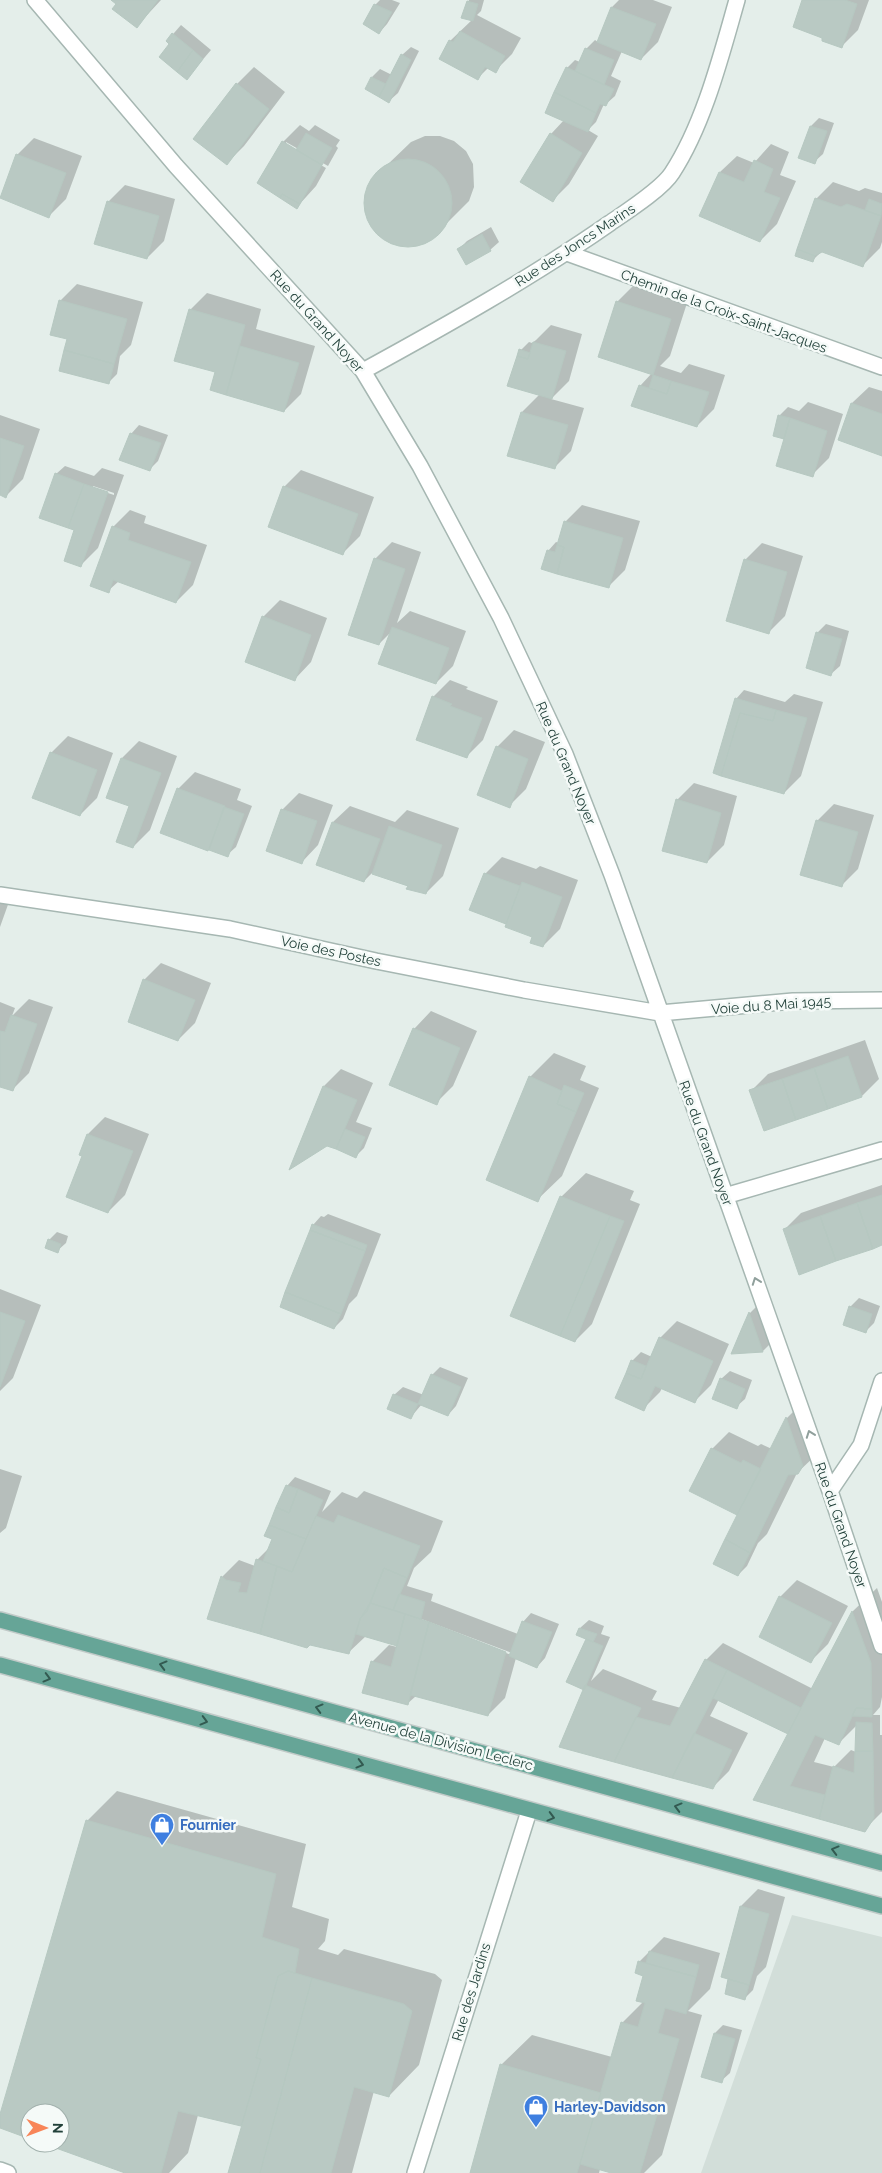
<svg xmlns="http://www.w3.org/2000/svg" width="882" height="2173" viewBox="0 0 882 2173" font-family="Raleway,sans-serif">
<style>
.built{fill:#d2ded9}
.shadow{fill:#0003;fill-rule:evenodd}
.building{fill:#b9c9c3;stroke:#b6c8c1}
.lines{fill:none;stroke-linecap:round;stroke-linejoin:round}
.minor-casing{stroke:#a6b7b2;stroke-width:18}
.major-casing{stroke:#c1cac8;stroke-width:18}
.minor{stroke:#fff;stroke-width:15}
.major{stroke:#66a597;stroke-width:15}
.oneway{stroke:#90a09c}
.oneway2{stroke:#335a51}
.labels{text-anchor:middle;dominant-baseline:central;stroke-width:5;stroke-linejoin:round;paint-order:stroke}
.street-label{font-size:14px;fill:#22413a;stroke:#f5faf8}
.shop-label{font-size:14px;font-weight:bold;fill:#366cbe;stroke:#f5faf8;text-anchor:start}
</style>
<rect width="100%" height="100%" fill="#e4eeea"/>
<!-- built -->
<path class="built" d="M792,1915L882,1937V2173H701Z"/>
<!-- shadow -->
<path class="shadow" d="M113,0H161L137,26Z
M380,0H392L400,3L387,24L379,33L375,5Z
M469,0H484L481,11L477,15L521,38L512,54L495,71L488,68L478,78L450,41L473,19L463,17Z
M619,0H653L672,7L658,42L641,59L622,51L611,76L621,81L615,96L606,104H604L596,122L588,130L598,136L569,184L552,201L551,134L564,120L567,68L575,60L580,62L586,49L595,40L598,42L612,7Z
M804,0H869L858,30L841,47L824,37Z
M181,25L211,50L187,78L171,44L167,41Z
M411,47L419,51L398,93L389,101L372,77L380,69L392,75L402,55Z
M254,67L285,92L244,146L227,163L237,84Z
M819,118L834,123L823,154L814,162L811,126Z
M300,125L309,131L315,125L340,140L336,146L338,148L328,166L286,142V145L326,168L316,186L297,207L283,142Z
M425,136H440L454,141L466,151L473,164L474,187L469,201L433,237L420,244L404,245L390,241L377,233L369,220L366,198L370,183L386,166L411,142Z
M34,138L82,156L66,199L49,216L17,155Z
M771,144L789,152L780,175L796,181L777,224L760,241L720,172L737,156L754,163Z
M833,182L859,191L865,188L882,193V242L880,248L863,265L822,251L813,260L816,199Z
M125,185L175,199L164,241L147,258L108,202Z
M491,227L499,242L490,250L459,249L467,241Z
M77,284L143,302L131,345L120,356L117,374L108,383L60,301Z
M634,285L687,303L670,356L660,366L681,373L689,364L725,375L714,409L697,426L640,386L652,373L617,302Z
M207,293L261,309L256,329L315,346L301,394L284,411L212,390L217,371L190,310Z
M551,325L582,334L569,381L551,399L584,408L571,451L554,468L522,412L540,394L521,350L529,342L532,343L536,340Z
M869,387L882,391V454L840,439L852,403Z
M808,402L843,414L829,458L812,475L785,438L774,435L780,415L788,407L799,411Z
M0,415L40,429L23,479L6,496L0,494Z
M139,425L168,435L158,461L150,469L131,434Z
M65,466L94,476L102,468L124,475L98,548L81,565L75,529L56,474ZM93,486L114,493V495L93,488Z
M301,470L374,497L360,536L343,553L284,487Z
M582,505L640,521L625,570L608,587L548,551L556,542L559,543L565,522Z
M130,510L146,516L144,523L207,545L193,585L176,602L119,581L108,591L113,527Z
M392,542L421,552L397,623L410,611L466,631L453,666L436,683L392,631L379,644L375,559Z
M762,543L803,556L785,616L768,633L745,560Z
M280,600L327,618L311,662L295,679L263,617Z
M826,624L849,631L840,666L831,674L817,633Z
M450,680L468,687L466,689L498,701L483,740L466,757L433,697Z
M744,690L785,702L794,694L823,702L801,776L784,793L736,699Z
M514,730L545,742L526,789L509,806L497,747Z
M68,736L113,753L97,798L80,815L51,753Z
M139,741L177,756L150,830L133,847L131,806L122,758Z
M195,772L241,789L237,800L252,806L236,847L227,855L209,848L178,789Z
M694,783L737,796L724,845L707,862L677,800Z
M299,793L333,805L318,845L302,862L282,810Z
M834,804L874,815L858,869L841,886L817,821Z
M350,806L395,822L407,810L459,828L443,876L426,893L373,872L364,881L333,822Z
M502,857L536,869L540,866L578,880L560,929L543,946L534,936L507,923L471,909L485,874Z
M0,898L10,899L0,927Z
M161,963L211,983L195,1023L178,1040L129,1021L144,980Z
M29,999L53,1007L29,1073L12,1090L0,1085V1002L15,1008L12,1016Z
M431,1011L477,1031L453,1086L436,1103L391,1084L415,1028Z
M865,1040L879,1079L862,1096L764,1129L751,1091L768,1074Z
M554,1053L586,1066L580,1080L599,1088L562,1176L537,1200L530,1077Z
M341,1069L373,1083L356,1122L372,1128L364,1148L356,1156L327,1145L324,1086Z
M105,1117L149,1134L125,1195L108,1212L83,1155L81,1154L88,1134Z
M586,1173L634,1191L630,1200L640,1204L592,1324L575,1341L561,1197Z
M882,1185V1244L784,1230L801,1213Z
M328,1214L381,1234L357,1296L349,1304L343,1319L334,1328L313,1225L321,1216L324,1217Z
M57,1232L68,1236L66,1243L57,1251L49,1240Z
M0,1289L41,1305L13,1378L0,1391Z
M859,1298L880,1306L874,1323L865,1332L850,1307Z
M758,1305L771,1343L763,1351L733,1352L750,1313Z
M677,1321L729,1344L711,1385L694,1402L662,1388L660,1392L643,1409L632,1361L641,1352L652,1357L660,1338Z
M440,1367L468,1378L456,1406L448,1415L422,1404L411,1417L394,1395L403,1387L424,1395L432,1375Z
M730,1371L752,1380L745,1399L736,1407L721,1379Z
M803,1402L815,1456L797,1473L767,1534L758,1543L747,1566L738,1575L739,1514L712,1449L729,1432L758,1446L761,1444L772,1449L787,1418Z
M0,1469L22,1476L6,1528L0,1533Z
M295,1477L331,1491L322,1512L342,1492L357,1498L364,1491L443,1521L431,1552L414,1568L407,1586L433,1594L431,1601L518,1634L523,1622L531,1613L559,1624L545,1658L537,1667L516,1658L505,1698L488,1715L416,1696L407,1704L372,1662L389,1645L397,1647L398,1645L366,1636L348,1653L310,1644L307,1646L209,1618L222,1577L239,1560L255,1566L257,1560L271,1546L287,1486ZM416,1617L512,1653L511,1655L416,1619Z
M797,1580L848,1606L828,1644L811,1661L780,1597Z
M877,1588L882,1602V1697L880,1707L873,1715H880V1735H882V1812L864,1830L755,1800L789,1734L719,1699L710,1716L748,1733L729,1771L712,1788L585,1689L587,1639L580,1628L589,1620L604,1626L601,1634L610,1637L591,1681L603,1669L657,1691L652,1700L681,1708L706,1660L723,1643L813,1689L853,1611ZM857,1725L856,1752L851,1750L834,1767L814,1762L825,1738L838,1744Z
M117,1791L306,1844L292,1907L329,1919L325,1941L318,1949L338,1955L344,1949L435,1974L442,1980L419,2065L389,2096L374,2091L352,2173H230L244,2122L241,2125L198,2115L188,2153L169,2173H129L45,2143H60V2113H30V2137L0,2127V2118L87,1821Z
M758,1889L785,1897L766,1967L757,1976L753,1990L745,1998L729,1980L741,1906Z
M664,1937L720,1953L710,1989L688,2011L702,2015L662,2155L644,2173H615L600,2169L599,2173H472L501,2065L532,2035L612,2057L622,2023L643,2002L644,1975L639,1962Z
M723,2025L742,2030L730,2073L721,2081L715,2033Z"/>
<!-- building -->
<path class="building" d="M111,0H158L137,28L112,9L116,4Z
M802,0H845L857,4L842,48L822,41V38L793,27Z
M467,1L478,4L473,21L461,18Z
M374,4L392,12L379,34L363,24Z
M611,7L656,24L641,60L597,42Z
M460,31L505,56L496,73L485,67L478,80L439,59L449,40L453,42Z
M172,33L193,50L177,72L159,57L169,44L166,41Z
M585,48L614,60L604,85L575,71Z
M193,50L203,59L187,80L177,72Z
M401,54L411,60L389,103L379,97Z
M566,67L614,89L606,106L600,104L596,113L554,92Z
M371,77L386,84L379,97L365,89Z
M236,83L269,109L227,165L193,139Z
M554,92L596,113L588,132L545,113Z
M810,126L827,131L815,164L798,158Z
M306,133L332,148L322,165L296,150Z
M550,133L582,153L553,202L520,182Z
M282,141L322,165L300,204L282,194L280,198L257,183Z
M16,154L66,173L49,218L0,198Z
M364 203a44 44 0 1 1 88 0a44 44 0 1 1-88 0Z
M754,160L773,169L764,192L780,198L760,242L699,216L719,172L744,182Z
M282,194L300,204L297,209L280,198Z
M815,198L841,207L847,204L881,216L863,267L822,252L815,256L797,249Z
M869,199L882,204L881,216L865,210Z
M107,201L159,216L147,259L94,244Z
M482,234L491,251L466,265L457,249Z
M797,249L815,256L813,262L795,256Z
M59,300L127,319L114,364L64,350L67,339L50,335Z
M616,301L671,319L653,375L598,357Z
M189,309L245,325L226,395L210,390L215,372L174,361Z
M533,342L566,351L552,399L507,386L517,356L528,359Z
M240,346L299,363L284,412L226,395Z
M519,349L530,353L528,359L517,356Z
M64,350L114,364L109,384L59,371Z
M653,375L671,381L667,394L649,388Z
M671,381L709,392L697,427L631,406L639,385L667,394Z
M851,403L882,414V456L838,440Z
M521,412L568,425L555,469L507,456Z
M778,415L790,418L784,439L773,436Z
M790,418L827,431L813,477L776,466Z
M130,433L161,443L150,471L119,460Z
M0,438L24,446L6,498L0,495Z
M55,473L84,484L68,528L39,518Z
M84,484L108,492L81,567L64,561L74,530L68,528Z
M283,486L358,514L343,555L268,527Z
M564,521L623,538L609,588L557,574L564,547L557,545Z
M112,526L130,533L128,540L191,562L176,603L113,580L109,593L90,586Z
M557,545L564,547L557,574L541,569L547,550L555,552Z
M374,558L405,569L379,645L348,635Z
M744,559L787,572L769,634L726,621Z
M262,616L311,635L295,681L245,662Z
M392,627L449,648L436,684L378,664Z
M816,632L842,639L831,676L806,668Z
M432,696L452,704L450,706L482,718L467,758L416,740Z
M735,698L776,710L773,721L740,713L721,776L713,773Z
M776,710L807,718L784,794L721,776L740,713L773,721Z
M496,746L528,759L510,808L477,795Z
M50,752L97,770L80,816L32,798Z
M121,758L161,773L133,848L116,842L129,806L106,798Z
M177,788L225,806L208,851L160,833Z
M676,799L721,813L707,863L662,851Z
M224,807L244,814L228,857L209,850Z
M281,809L317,821L302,864L266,851Z
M816,820L858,832L842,887L800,875Z
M332,822L380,839L364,882L316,865Z
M389,826L442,845L426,894L406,889L408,886L372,874Z
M484,873L520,886L506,924L469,910Z
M522,882L562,897L543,947L530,943L532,937L505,927Z
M143,979L195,1000L178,1041L128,1022Z
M11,1015L37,1024L13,1091L0,1087V1031L5,1032Z
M413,1028L460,1048L437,1105L389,1085Z
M848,1056L862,1097L828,1109L814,1068Z
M814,1068L828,1109L796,1120L782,1079Z
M529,1076L562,1091L557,1104L576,1112L538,1202L486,1180Z
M782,1079L796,1120L764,1131L749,1090Z
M564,1085L584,1093L576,1112L557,1104Z
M323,1086L357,1100L336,1149L327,1146L289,1170Z
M345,1129L365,1137L356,1158L336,1149Z
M87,1134L133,1151L108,1213L66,1197L82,1156L79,1155Z
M882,1195V1245L873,1249L857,1203Z
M560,1196L610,1216L560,1336L510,1316Z
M857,1203L873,1249L836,1261L820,1216Z
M610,1216L624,1221L575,1342L560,1336Z
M820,1216L836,1261L799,1275L783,1229Z
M312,1224L367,1245L365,1251L310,1230Z
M310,1230L365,1251L341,1314L285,1292Z
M48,1239L61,1244L58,1253L45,1248Z
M285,1292L341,1314L334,1329L280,1307Z
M849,1306L872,1314L866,1333L843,1325Z
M0,1312L25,1321L0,1387Z
M749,1312L763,1352L731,1354L742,1328Z
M659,1337L713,1361L695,1403L655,1386L644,1411L615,1398L626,1373L641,1379Z
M631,1360L646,1366L641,1379L626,1373Z
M431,1374L461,1387L448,1416L418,1404Z
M720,1378L745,1389L737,1409L712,1399Z
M393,1394L418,1404L411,1419L387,1409Z
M786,1417L803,1466L798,1474L788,1475L750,1553L725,1539Z
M711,1448L741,1463L743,1460L761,1469L737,1515L689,1491Z
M286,1485L298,1489L289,1513L276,1507Z
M298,1489L323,1500L306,1539L269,1525L276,1507L289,1513Z
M338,1515L420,1546L407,1578L384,1568L367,1611L360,1619L349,1654L310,1645L307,1648L260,1634L277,1566L292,1572L316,1516L334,1523Z
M269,1525L306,1539L292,1572L263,1561L272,1539L264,1536Z
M725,1539L750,1553L738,1576L713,1564Z
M256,1559L277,1566L260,1634L207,1619L221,1576L226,1580L241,1583L238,1592L247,1593Z
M384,1568L407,1578L393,1610L370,1603Z
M399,1594L425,1602L421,1619L393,1610Z
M779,1596L832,1623L811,1663L759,1637Z
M370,1603L405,1614L397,1646L356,1634L360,1619Z
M852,1611L871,1663L872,1709L856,1708L839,1745L815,1735L790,1786L825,1795L819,1819L753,1800Z
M405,1614L429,1622L408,1705L362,1693L371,1661L391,1667Z
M522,1621L552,1632L537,1668L509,1656Z
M429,1622L506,1652L488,1716L410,1695Z
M579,1628L597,1634L593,1642L576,1635Z
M586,1639L603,1646L584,1690L566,1682Z
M705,1659L727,1670L672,1778L614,1762L636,1717L670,1726Z
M727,1670L801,1708L788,1734L713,1698Z
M585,1685L641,1708L614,1762L559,1747Z
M856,1708L872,1709V1717L852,1716Z
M856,1722L872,1723L873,1751H855Z
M694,1733L732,1750L713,1789L672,1778Z
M855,1751H873L874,1818L865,1832L819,1819L833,1766L854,1773Z
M86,1820L276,1874L262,1937L299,1949L295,1973L288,1971L278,1976L256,2058L261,2059L241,2126L178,2111L161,2173H125L42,2143H60V2113H30V2139L0,2128V2114Z
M740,1906L769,1914L749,1985L721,1977Z
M649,1951L699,1965L696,1977L646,1963Z
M638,1961L696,1977L686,2014L665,2008L658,2033L679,2039L640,2173H611L580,2164L621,2022L638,2027L645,2003L636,2001L643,1976L635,1973Z
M288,1971L312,1978L260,2173H228L261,2059L256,2058L278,1976Z
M312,1978L404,2004L412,2011L389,2097L354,2087L331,2173H260Z
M728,1979L749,1985L745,2000L725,1994Z
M714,2033L735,2039L722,2083L701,2077Z
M500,2064L601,2093L577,2173H470Z"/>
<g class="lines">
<defs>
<path id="minor" d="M35,0L176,166L363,371L420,466L501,618L565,754L612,875L830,1491L882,1646
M567,253L882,367
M363,371C447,325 531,278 610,223C626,212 662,189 672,173C704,124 721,56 737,0
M0,895L230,929L376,961L524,990L660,1013L793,1001L882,1000
M725,1196L882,1150
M830,1491L861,1445L882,1381
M0,2170L8,2173
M415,2173L529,1811"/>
<path id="major" d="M0,1620L882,1863
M0,1665L882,1906"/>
</defs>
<!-- minor casing -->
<use href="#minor" class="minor-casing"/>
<!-- major casing -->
<use href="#major" class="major-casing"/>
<!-- minor -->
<use href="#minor" class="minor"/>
<!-- major -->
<use href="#major" class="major"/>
</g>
<!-- one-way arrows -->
<defs><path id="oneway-chevron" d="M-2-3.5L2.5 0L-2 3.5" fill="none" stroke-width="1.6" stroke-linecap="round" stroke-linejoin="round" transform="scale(1.25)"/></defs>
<g class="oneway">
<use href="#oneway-chevron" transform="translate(756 1281) rotate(-110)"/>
<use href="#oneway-chevron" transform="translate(810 1434) rotate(-110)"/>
</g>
<g class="oneway2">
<use href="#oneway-chevron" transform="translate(163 1665) rotate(-165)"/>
<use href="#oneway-chevron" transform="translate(47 1678) rotate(15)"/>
<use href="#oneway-chevron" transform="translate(319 1708) rotate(-165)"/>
<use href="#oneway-chevron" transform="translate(204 1721) rotate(15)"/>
<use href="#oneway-chevron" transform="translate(360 1764) rotate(15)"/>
<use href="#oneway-chevron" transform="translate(678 1807) rotate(-165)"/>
<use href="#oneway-chevron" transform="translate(551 1817) rotate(15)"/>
<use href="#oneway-chevron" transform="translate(835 1850) rotate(-165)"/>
</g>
<!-- icons -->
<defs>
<symbol id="shop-pin" viewBox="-11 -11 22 30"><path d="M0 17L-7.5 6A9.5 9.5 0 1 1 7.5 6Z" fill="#3f7fe0" stroke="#f5faf8"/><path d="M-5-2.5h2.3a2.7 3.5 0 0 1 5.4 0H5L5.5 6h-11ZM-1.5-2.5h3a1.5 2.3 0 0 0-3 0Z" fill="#fff"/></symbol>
</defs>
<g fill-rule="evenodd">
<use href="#shop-pin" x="148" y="1811" width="28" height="38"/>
<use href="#shop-pin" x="522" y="2093" width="28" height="38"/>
</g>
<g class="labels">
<!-- street labels -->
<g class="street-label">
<text transform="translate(575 245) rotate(-33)">Rue des Joncs Marins</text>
<text transform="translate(724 311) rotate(20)">Chemin de la Croix-Saint-Jacques</text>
<text transform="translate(317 321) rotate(48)">Rue du Grand Noyer</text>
<text transform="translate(566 763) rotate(67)">Rue du Grand Noyer</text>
<text transform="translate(331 951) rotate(12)">Voie des Postes</text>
<text transform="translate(771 1005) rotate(-4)">Voie du 8 Mai 1945</text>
<text transform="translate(706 1143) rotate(70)">Rue du Grand Noyer</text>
<text transform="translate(841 1525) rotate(71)">Rue du Grand Noyer</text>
<text transform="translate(441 1741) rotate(15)">Avenue de la Division Leclerc</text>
<text transform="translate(471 1992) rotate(-73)">Rue des Jardins</text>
</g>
<!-- shop labels -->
<g class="shop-label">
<text x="180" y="1825">Fournier</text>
<text x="554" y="2107">Harley-Davidson</text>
</g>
</g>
<!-- north arrow -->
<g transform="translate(45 2128) rotate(91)"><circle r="24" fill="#f5faf8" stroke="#a1b0ac"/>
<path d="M0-4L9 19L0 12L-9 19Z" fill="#f88558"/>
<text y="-8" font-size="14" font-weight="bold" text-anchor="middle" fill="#22413a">N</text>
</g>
</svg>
